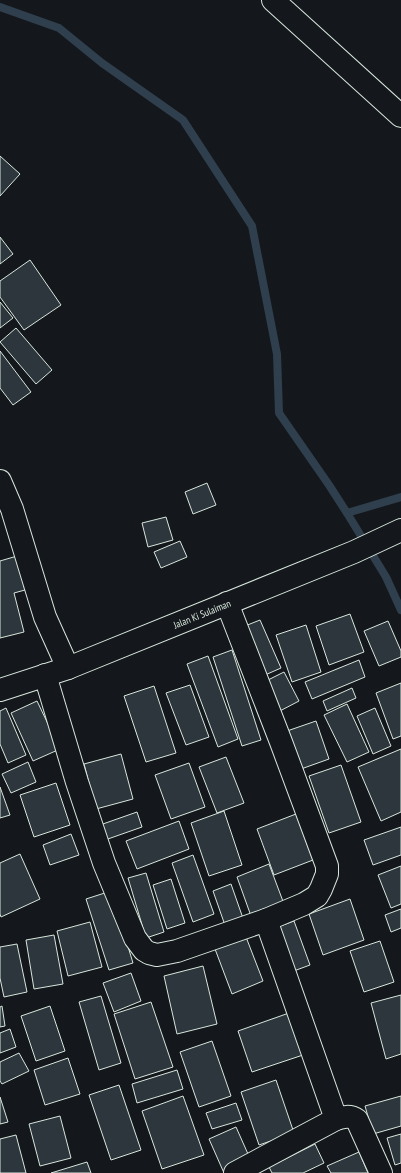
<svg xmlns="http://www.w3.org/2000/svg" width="401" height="1173" viewBox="0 0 401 1173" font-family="'PT Sans Narrow',sans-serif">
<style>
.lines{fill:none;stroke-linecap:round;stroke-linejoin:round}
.stream{stroke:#2f3f4d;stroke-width:8}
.building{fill:#2c363c;stroke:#d8e6dc}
.street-casing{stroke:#d8e6dc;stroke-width:24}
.street{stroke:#14181c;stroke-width:22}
.labels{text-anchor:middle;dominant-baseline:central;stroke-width:3;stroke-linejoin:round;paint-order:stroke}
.street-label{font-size:10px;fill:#d8e6dc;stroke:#14181c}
</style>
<rect width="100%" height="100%" fill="#14181c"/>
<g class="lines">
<!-- stream -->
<path class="stream" d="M0,7L59,28L102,63L183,120L252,226L277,354L279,413L329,485L347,513L386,577L401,610
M347,513L401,497"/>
</g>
<!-- building -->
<path class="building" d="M0,156L20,174L0,196Z
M0,237L13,254L0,264Z
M30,260L61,305L24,330L0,297V281Z
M0,302L13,318L0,328Z
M16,328L52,370L36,384L0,342Z
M0,351L31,392L13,405L0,388Z
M207,483L216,505L193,514L185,492Z
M166,517L173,540L148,547L142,523Z
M180,541L187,557L161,568L154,552Z
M17,556L25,590L14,593L24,632L0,638V561Z
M350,614L364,652L329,665L316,626Z
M260,620L281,668L265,675L245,626Z
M388,621L401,651V657L379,666L364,631Z
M306,625L321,672L292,682L276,635Z
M232,650L261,740L242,746L213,657Z
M208,656L238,739L218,747L187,664Z
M359,660L365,677L312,699L305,682Z
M284,672L299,701L276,713L262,683Z
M401,683V736L393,739L376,693Z
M190,685L209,737L186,745L166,693Z
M154,686L176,753L146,762L124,696Z
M352,688L356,698L327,711L323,701Z
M37,701L60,749L33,761L11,713Z
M347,704L369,752L347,762L324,715Z
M6,708L26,755L8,763L0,744V711Z
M375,708L391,746L373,754L357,716Z
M316,721L329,759L301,769L287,731Z
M401,749V812L381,821L358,767Z
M121,754L133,799L96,809L84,764Z
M226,757L244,803L217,813L199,767Z
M28,762L36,782L11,793L2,774Z
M189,763L205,807L171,819L155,775Z
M341,765L361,822L329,833L309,776Z
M56,783L70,825L34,837L20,795Z
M0,787L10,815L0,818Z
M224,811L242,865L209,876L191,823Z
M137,812L142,827L105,840L100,825Z
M296,814L313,860L274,875L257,829Z
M179,821L189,849L137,869L126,841Z
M401,827V855L373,865L364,840Z
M71,834L79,855L50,865L43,845Z
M20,854L40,899L1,917L0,914V863Z
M193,855L214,914L193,922L172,863Z
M269,864L284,904L251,916L237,877Z
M401,866V904L391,908L378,875Z
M146,873L164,932L146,938L128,878Z
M171,879L185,923L167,929L153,885Z
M231,884L245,924L227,931L213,891Z
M111,891L133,963L109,970L86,899Z
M350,899L364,940L323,955L309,914Z
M401,909V928L391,932L385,915Z
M294,921L310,965L291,972L275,928Z
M90,922L102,967L68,976L57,931Z
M54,935L63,984L34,989L26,940Z
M246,937L263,981L232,994L215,949Z
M380,941L394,982L364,992L350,951Z
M17,944L27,992L4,997L0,978V947Z
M203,966L217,1024L177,1034L164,976Z
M131,973L141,1001L114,1012L103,983Z
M401,995V1054L386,1059L371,1003Z
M101,996L121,1063L99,1070L79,1002Z
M151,1002L173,1067L135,1079L114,1014Z
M2,1006L5,1026L0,1027V1007Z
M50,1006L65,1051L36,1061L21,1016Z
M289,1013L303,1055L252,1072L238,1031Z
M10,1029L16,1047L0,1053V1033Z
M212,1041L231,1096L199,1107L180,1052Z
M19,1053L29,1071L2,1084L0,1081V1062Z
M68,1058L80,1094L45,1105L34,1070Z
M177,1070L183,1089L137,1103L132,1084Z
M276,1080L294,1133L259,1145L241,1092Z
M119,1085L141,1150L111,1160L89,1095Z
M183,1096L204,1155L162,1169L142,1111Z
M401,1096V1126L373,1134L365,1106Z
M0,1097L8,1122L0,1124Z
M236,1103L242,1120L212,1129L206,1113Z
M60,1116L71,1158L40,1166L29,1124Z
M236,1127L252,1163L230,1173H224L209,1139Z
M401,1134V1163L395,1165L387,1138Z
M16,1135L26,1173H0V1139Z
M315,1144L324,1163L303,1173H272L269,1167Z
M359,1152L368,1173H331L327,1166Z
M87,1162L91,1173H51Z"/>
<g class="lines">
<defs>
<g id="street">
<path d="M273,0L401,116"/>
<path d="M0,481L12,509L45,617L68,668"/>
<path d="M45,675L77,782L104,863L135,938L144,950L149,953L157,955L177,951L266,920L304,904L317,896L321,889L327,874V866L281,742L227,603"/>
<path id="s1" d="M0,690L68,668L354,552L401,530"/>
<path d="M266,920L336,1119"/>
<path d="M235,1173L336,1119C343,1117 350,1115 357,1120L381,1173"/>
</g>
</defs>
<!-- street casing -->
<use href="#street" class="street-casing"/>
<!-- street -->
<use href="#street" class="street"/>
</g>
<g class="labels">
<!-- street labels -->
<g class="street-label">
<text stroke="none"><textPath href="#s1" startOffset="216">Jalan Ki Sulaiman</textPath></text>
</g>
</g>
</svg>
